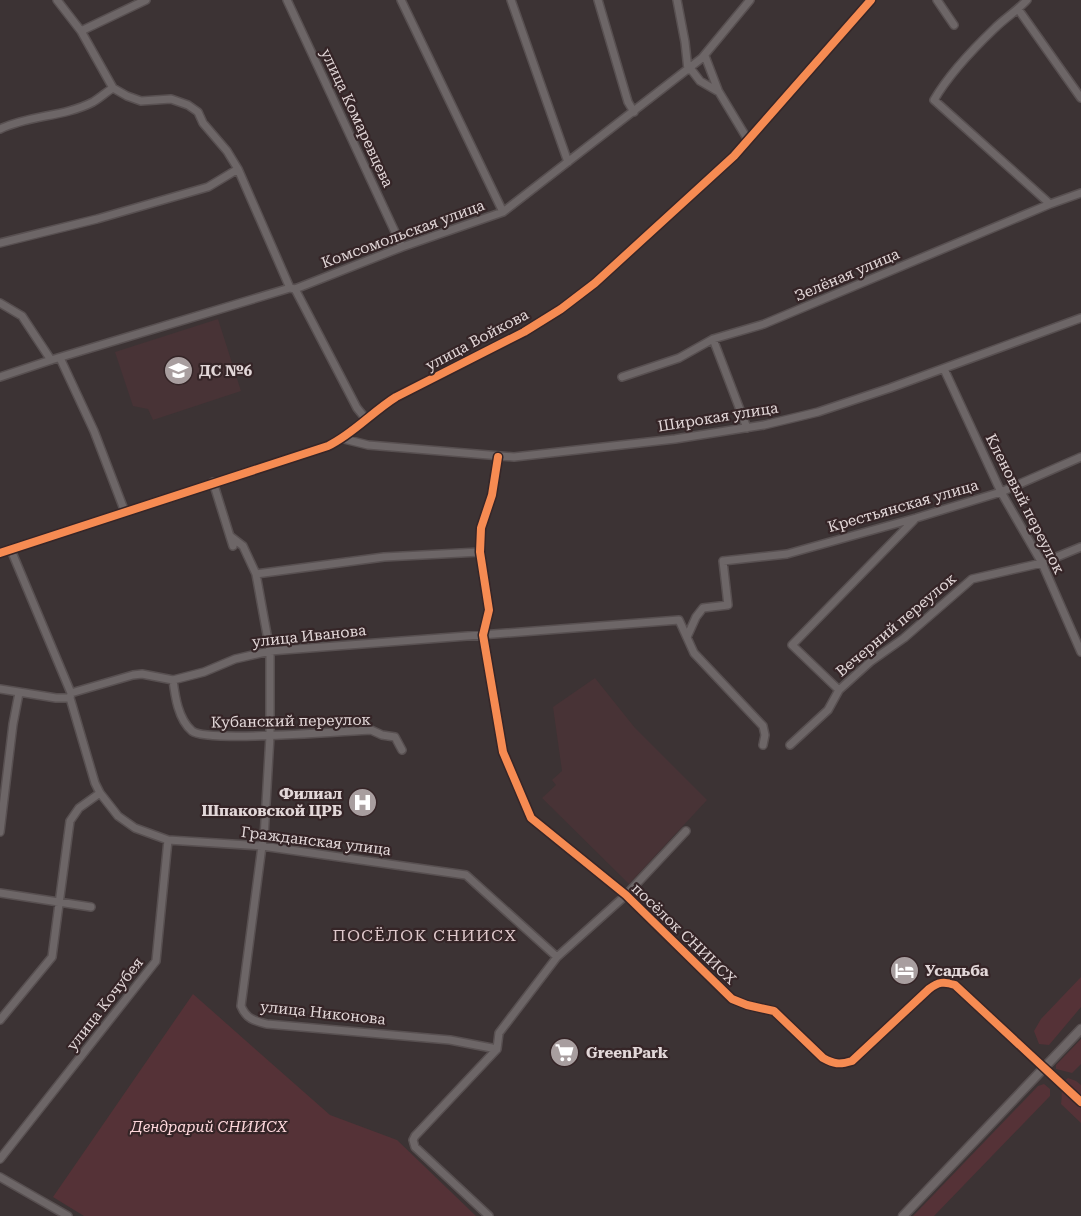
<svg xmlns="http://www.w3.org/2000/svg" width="1081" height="1216" viewBox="0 0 1081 1216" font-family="'Roboto Serif',serif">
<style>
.built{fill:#483336}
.green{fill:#553237}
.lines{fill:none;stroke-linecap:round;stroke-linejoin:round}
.minor-casing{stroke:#585051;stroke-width:10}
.tertiary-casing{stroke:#585051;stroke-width:11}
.minor{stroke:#6d6667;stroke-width:7}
.tertiary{stroke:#6d6667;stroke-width:8}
.cycleway-casing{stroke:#352527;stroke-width:11}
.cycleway{stroke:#f68b52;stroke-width:8}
.labels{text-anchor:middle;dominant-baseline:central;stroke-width:4.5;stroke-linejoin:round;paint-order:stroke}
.street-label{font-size:15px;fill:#e2d7d8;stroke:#352527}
.poi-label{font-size:15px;font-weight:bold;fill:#e2d7d8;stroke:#352527;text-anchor:start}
.park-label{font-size:15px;font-style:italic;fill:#fed8dc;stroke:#352527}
.neighbourhood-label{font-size:16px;letter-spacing:1.5px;fill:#dfc9cc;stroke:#352527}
</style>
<rect width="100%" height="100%" fill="#3c3334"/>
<!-- built -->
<path class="built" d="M218,319L241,391L153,420L148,409L133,406L115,352Z
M595,678L635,728L707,800L629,884L542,798L556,785L552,780L562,771L553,707Z"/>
<!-- green -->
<path class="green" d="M1081,977V1007L1049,1045L1039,1044L1034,1031L1041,1019Z
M193,994L330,1115L397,1140L476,1216H84L53,1197Z
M1081,1039V1064L1072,1073L1056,1069V1065Z
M1068,1078L1076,1081L1081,1085V1123L1061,1104C1063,1094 1059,1085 1068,1078Z
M1044,1084L1050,1089V1096L934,1216H913L1038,1086Z"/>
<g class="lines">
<defs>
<path id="minor" d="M57,0L81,31L113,88
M287,0L402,247
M401,0L503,212
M511,0L568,162
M598,0L628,102L634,112
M677,0L685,42L688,70
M937,0L954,25
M1027,0C1017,11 1005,18 995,28C973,49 949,74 934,100L1050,204
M1018,9L1081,98
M81,31L146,0
M705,56L718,90
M690,68L700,81L719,92L748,140
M113,88L127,96L141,101L171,99L188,105L198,112L203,123L227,151L238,169L290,288
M0,129C29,115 64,117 93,102C100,98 106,92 113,88
M0,243L97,219L208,187L238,169
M295,289L357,408L366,419
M0,303L22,316L51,360
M713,339L747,428
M60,358L94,431L125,512
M944,369L1001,492L1042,563L1081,652
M0,377L51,360L290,288L295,289L402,247L503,212L702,58L750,0
M622,377L679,358L713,339L764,324L1050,204L1081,193
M344,439L368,445L514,457L675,439L764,425L818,412L890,388L1081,318
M498,457L492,495L481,528L480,552L489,610L483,635L503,752L531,818L626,895L732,999L747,1005L774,1011L823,1058C834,1064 839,1065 852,1061L929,989C938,982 944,981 955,985L1081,1102
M213,482L233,546
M230,536L243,546L256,574L270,651V736L264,838L262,846L241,1006C246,1019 255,1021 267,1024L450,1040L497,1049
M11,550L71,693L70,698L95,783L100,793L118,816L135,828L168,840L262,846L466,875L557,957
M0,553L328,446C353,434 372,412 396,397L524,332L561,309L595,283L734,156L871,0
M256,574L384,557L480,552
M687,637L696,617L703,608L728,605L723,561L787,554L916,518L1001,492L1081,457
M173,680C175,696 178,719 192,731C207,743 344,731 371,730L382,735L395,737L402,750
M0,689L56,698H70
M839,690L792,645L914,520
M71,693L133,675L142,674L173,680L204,672L235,659L270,651L679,620L694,653L763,726L765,735L763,745
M790,745L828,710L839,690L870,662L904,638L972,579L1042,563L1081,547
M0,832L13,724L19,693
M0,893L91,907
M0,1020L52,957L70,821L79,808L100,793
M0,1159L156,961L168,840
M0,1177L68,1216
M489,1216L415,1147L413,1140L415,1136L497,1049L499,1033L557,957L626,895L686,831"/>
<path id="tertiary" d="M903,1216L1081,1029"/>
</defs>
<!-- minor casing -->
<use href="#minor" class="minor-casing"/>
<!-- tertiary casing -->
<use href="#tertiary" class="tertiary-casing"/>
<!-- minor -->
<use href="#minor" class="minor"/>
<!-- tertiary -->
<use href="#tertiary" class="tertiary"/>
<defs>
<path id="cycleway" d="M498,457L492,495L481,528L480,552L489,610L483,635L503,752L531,818L626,895L732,999L747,1005L774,1011L823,1058C834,1064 839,1065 852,1061L929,989C938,982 944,981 955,985L1081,1102
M0,553L328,446C353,434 372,412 396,397L524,332L561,309L595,283L734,156L871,0"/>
</defs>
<!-- cycleway casing -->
<use href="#cycleway" class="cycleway-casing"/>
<!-- cycleway -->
<use href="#cycleway" class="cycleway"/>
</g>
<!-- icons -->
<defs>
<symbol id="school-disc" viewBox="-11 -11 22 22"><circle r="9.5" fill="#a89e9f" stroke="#352527"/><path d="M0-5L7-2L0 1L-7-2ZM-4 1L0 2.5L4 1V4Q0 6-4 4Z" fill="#fff"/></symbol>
<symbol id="hospital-disc" viewBox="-11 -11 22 22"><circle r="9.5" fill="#a89e9f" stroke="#352527"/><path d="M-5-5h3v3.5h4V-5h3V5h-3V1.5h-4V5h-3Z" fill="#fff"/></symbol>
<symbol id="hotel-disc" viewBox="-11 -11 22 22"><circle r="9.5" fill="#a89e9f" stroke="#352527"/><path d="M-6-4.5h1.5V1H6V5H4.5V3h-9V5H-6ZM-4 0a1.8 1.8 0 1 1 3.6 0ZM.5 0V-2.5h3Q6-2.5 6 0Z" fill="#fff"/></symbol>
<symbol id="supermarket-disc" viewBox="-11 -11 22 22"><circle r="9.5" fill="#a89e9f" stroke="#352527"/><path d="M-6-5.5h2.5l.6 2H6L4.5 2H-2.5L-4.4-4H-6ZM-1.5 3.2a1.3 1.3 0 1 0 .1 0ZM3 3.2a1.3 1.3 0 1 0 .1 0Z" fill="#fff"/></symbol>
</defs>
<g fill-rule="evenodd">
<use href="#school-disc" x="162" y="354" width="33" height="33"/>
<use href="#hospital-disc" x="346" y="786" width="33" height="33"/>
<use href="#hotel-disc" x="888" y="954" width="33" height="33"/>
<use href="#supermarket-disc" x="548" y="1036" width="33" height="33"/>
</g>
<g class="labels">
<!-- street labels -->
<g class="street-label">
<text transform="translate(357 118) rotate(65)">улица Комаревцева</text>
<text transform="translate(403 234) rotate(-20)">Комсомольская улица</text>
<text transform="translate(847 275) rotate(-23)">Зелёная улица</text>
<text transform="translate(477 340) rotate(-28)">улица Войкова</text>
<text transform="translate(718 417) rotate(-9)">Широкая улица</text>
<text transform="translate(1025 504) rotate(63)">Кленовый переулок</text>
<text transform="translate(903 506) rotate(-16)">Крестьянская улица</text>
<text transform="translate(896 625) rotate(-40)">Вечерний переулок</text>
<text transform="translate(309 636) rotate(-6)">улица Иванова</text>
<text transform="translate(291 721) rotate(-1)">Кубанский переулок</text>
<text transform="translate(316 841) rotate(7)">Гражданская улица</text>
<text transform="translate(684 934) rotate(44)">посёлок СНИИСХ</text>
<text transform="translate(105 1004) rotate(-52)">улица Кочубея</text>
<text transform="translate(323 1013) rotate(6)">улица Никонова</text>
</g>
<!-- poi labels -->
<g class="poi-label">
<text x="199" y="371">ДС №6</text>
<text x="342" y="794" text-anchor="end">Филиал<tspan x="342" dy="17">Шпаковской ЦРБ</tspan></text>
<text x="925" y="971">Усадьба</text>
<text x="586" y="1053">GreenPark</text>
</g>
<!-- park labels -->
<g class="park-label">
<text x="209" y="1127">Дендрарий СНИИСХ</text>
</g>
<!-- neighbourhood labels -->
<g class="neighbourhood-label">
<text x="425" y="935">ПОСЁЛОК СНИИСХ</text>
</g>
</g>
</svg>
